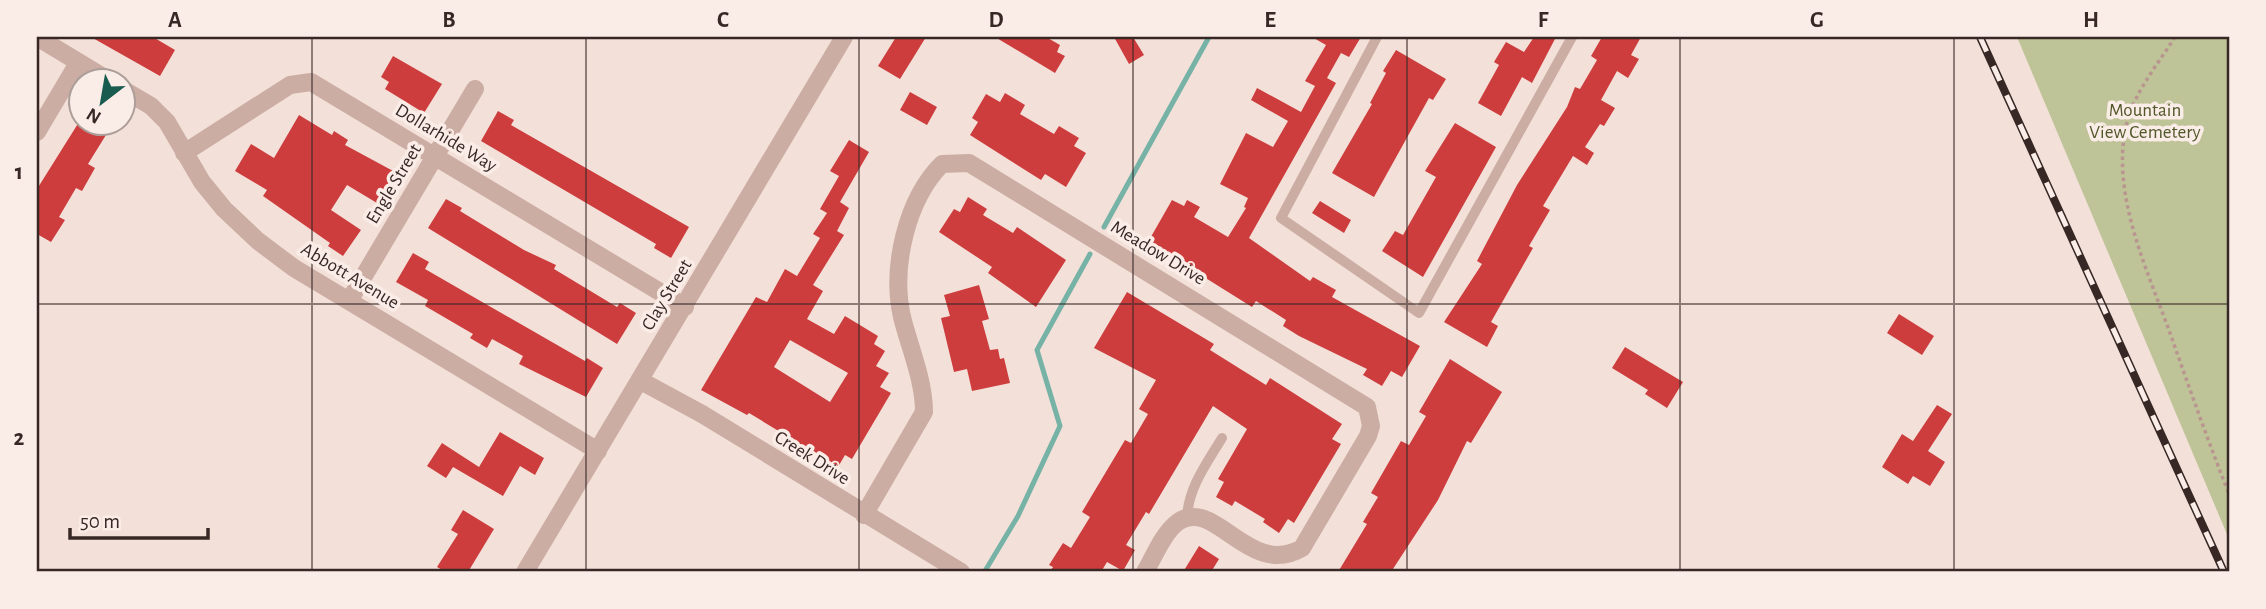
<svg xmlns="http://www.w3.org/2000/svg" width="2266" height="609" viewBox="0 0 2266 609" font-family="'Alegreya Sans',sans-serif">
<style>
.green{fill:#bfc398}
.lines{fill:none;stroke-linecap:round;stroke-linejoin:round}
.stream{stroke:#76b2a6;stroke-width:5}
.building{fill:#ce3d3d;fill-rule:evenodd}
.path{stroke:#b8968f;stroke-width:3.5;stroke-dasharray:3.5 3.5;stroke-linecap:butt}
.service{stroke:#ccada4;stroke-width:10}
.minor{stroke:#ccada4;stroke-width:18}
.rail-casing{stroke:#372826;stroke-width:8}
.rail{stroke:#faece6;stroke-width:5;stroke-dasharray:16;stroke-linecap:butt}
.grid{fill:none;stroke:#372826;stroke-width:2;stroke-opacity:0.55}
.labels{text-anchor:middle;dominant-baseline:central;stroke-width:7;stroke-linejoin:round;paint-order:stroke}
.park-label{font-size:19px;fill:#515729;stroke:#faece6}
.street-label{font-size:19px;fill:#372826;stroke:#faece6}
.neatline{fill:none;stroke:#372826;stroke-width:2.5}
.grid-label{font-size:23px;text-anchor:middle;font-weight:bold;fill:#372826}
</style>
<rect width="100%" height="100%" fill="#f3e1d9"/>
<!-- green -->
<path class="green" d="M2017,37H2229V539Z"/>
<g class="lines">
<!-- stream -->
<path class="stream" d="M1104,227L1209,37
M985,571L1018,516L1060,426L1037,350L1090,254"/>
</g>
<!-- building -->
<path class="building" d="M91,37H153L175,50L160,76Z
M896,37H926L900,79L878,66Z
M995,37H1046L1060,45L1057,52L1065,56L1055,73Z
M1114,37H1133L1144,55L1129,64Z
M1312,37H1361L1349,57L1341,53L1327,78L1336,83L1249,238L1310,281L1313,277L1336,290L1332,297L1420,346L1402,377L1391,371L1382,386L1363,375L1367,369L1299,336L1283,326L1286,320L1256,301L1252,307L1148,242L1172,200L1184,206L1187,200L1200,207L1194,217L1228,237L1246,208L1244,207L1248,198L1220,184L1246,133L1273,147L1288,121L1251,100L1257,88L1301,112L1315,86L1305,81L1326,45Z
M1534,37H1556L1532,83L1522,77L1501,116L1478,103L1499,65L1494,62L1506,42L1524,52Z
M1602,37H1641L1631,55L1639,59L1628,78L1617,71L1601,100L1615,108L1604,126L1600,124L1585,147L1594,153L1587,165L1573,156L1543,206L1550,210L1529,246L1533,248L1491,322L1498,326L1487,347L1444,322L1482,264L1477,261L1517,185L1567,107L1575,87L1580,89L1597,60L1591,56Z
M1396,50L1446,79L1433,100L1429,98L1374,197L1332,173L1372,104L1370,103L1386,73L1383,71Z
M393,56L442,84L424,113L385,89L389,82L381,77Z
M910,92L937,107L927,125L900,110Z
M1005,93L1025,105L1020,114L1054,134L1059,126L1079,138L1074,146L1086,153L1066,187L1045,174L1041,180L970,135L978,122L972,118L986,94L1000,102Z
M498,111L514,120L511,125L689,227L671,258L654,248L656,244L481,141Z
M299,115L332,135L334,131L348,140L345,145L395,172L377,203L347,185L331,210L361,230L343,256L328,246L330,243L263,196L267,190L235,171L251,144L274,158Z
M79,122H114L88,164L95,168L82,191L76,188L59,217L65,220L51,242L37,234V189Z
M1455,123L1496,147L1423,277L1382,251L1395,231L1403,235L1436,177L1425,171Z
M849,140L869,152L840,202L849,208L837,231L844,235L813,285L823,291L807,319L834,334L845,316L878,336L874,344L885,351L876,366L889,373L880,387L891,393L852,459L845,455L838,467L749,413L747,415L701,390L756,297L767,302L785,269L797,276L820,238L813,234L827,213L820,209L839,176L830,171ZM790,340L848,373L830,402L774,367Z
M968,197L987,209L983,215L1013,233L1017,227L1066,260L1036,307L988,273L992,267L939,232L954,209L960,212Z
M446,199L462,208L460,211L524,250L556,265L554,269L617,307L620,303L636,313L617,344L428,228Z
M1320,201L1351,220L1344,233L1312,213Z
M413,253L429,262L425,269L585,361L587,358L603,368L586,397L519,364L523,356L492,339L487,348L470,338L473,334L425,306L428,300L396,282Z
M979,285L989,319L982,321L990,350L998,349L1000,359L1004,358L1010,383L972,391L967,369L954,372L941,318L950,316L944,295Z
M1127,292L1214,344L1210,350L1266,385L1270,378L1342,424L1332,439L1341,444L1294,523L1288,519L1279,533L1263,522L1265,519L1235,501L1232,506L1216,497L1224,482L1218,479L1247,429L1213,406L1149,514L1146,512L1126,545L1135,550L1123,571L1107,562L1101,572H1050L1053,567L1049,565L1063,543L1071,548L1090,517L1082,512L1125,440L1131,443L1148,414L1139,409L1156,380L1094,348Z
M1899,314L1934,336L1922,355L1887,333Z
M1625,347L1683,382L1667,408L1645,394L1648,390L1612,368Z
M1450,359L1502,392L1471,443L1467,441L1438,500L1391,572H1338L1367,524L1363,522L1378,497L1371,493L1401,441L1409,445L1426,416L1419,412Z
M1937,405L1952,414L1928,451L1945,462L1930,486L1913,476L1908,484L1882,467L1902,434L1913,441Z
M500,432L544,458L535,475L520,466L503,496L453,467L446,478L427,466L442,443L479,467Z
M463,510L494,529L468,572H446L437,567L458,534L451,530Z
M1199,546L1219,559L1211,572H1183Z"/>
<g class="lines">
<!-- path -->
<path class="path" d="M2175,37C2158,64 2133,94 2126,126C2111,195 2147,269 2170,333C2189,387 2208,441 2229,494"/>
<!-- service -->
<path class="service" d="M1377,37L1281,218L1419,313L1572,37
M1187,518C1188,488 1207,463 1222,438"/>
<!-- minor -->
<path class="minor" d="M37,37L108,80
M122,89L151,106L167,122L202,182L224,209L258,241L294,268L598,451
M37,132L78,63
M184,153L290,85L311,82L685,307
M349,301L475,89
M641,381L702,414L961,572
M864,515L924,412C924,380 910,349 902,317C891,268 906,200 942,164L969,163L1367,407L1371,426L1368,436L1302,548C1249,579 1215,496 1178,522C1163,533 1154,557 1145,572
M525,572L844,37"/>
<defs>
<path id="rail" d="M1980,37L2224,572"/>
</defs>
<!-- rail casing -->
<use href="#rail" class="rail-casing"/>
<!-- rail -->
<use href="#rail" class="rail"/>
</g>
<!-- grid -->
<path class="grid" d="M312,37V572M586,37V572M859,37V572M1133,37V572M1407,37V572M1680,37V572M1954,37V572M37,304H2229"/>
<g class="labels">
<!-- park labels -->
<g class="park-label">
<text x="2145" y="110">Mountain<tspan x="2145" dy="22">View Cemetery</tspan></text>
</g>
<!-- street labels -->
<g class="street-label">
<text transform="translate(446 138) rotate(31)">Dollarhide Way</text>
<text transform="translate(394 184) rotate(-59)">Engle Street</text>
<text transform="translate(1158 253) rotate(31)">Meadow Drive</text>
<text transform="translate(350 276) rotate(31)">Abbott Avenue</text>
<text transform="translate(667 295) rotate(-59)">Clay Street</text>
<text transform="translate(812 458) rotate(32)">Creek Drive</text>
</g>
</g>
<!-- border -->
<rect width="2266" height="609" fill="none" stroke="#faece6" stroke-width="77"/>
<!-- north arrow -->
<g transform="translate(102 102) rotate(211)"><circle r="33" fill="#faece6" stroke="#ac9e99" stroke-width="2"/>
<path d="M0-5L12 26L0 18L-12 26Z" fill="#195b4f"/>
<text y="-10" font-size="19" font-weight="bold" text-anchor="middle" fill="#372826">N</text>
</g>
<!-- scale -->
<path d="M70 528v10h138v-10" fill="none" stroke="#372826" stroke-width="3.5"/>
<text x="80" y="528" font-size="21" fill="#372826" stroke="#faece6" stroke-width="5" paint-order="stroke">50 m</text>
<rect x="38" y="38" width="2190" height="532" class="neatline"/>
<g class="grid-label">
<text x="175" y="27">A</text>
<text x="449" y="27">B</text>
<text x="723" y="27">C</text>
<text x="996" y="27">D</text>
<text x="1270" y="27">E</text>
<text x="1543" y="27">F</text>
<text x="1817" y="27">G</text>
<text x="2091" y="27">H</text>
<text x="19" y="179">1</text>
<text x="19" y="445">2</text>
</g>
</svg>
